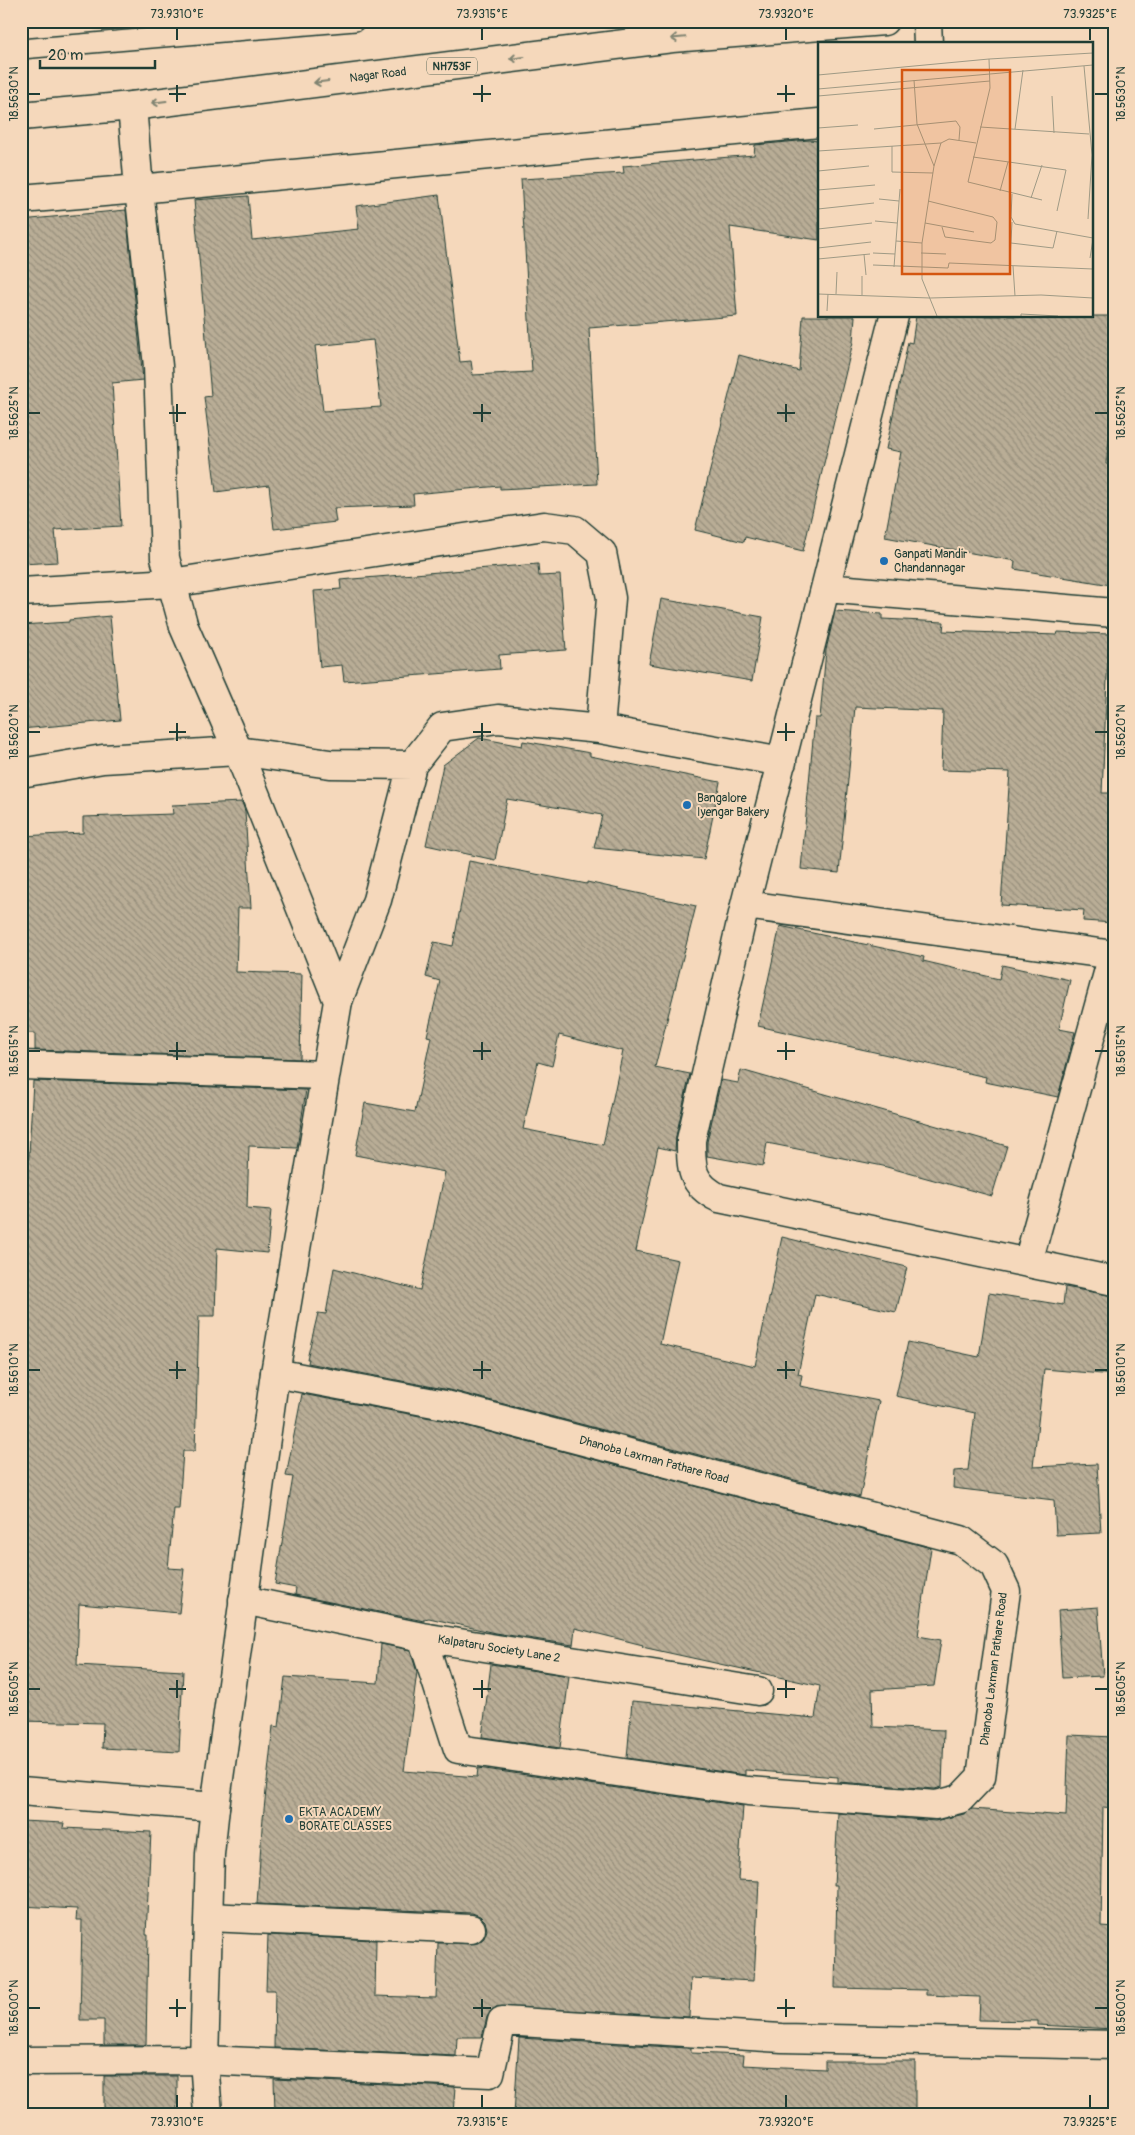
<svg xmlns="http://www.w3.org/2000/svg" width="1135" height="2135" viewBox="0 0 1135 2135" font-family="Pangolin,sans-serif">
<style>
.building{fill:url(#building-back-hatch);stroke:#1f3d34;fill-rule:evenodd}
.lines{fill:none;stroke-linecap:round;stroke-linejoin:round}
.lane-casing{stroke:#1f3d34;stroke-width:22}
.street-casing{stroke:#1f3d34;stroke-width:31}
.secondary-casing{stroke:#1f3d34;stroke-width:31}
.highway-casing{stroke:#1f3d34;stroke-width:31}
.lane{stroke:#f5d8bb;stroke-width:19}
.street{stroke:#f5d8bb;stroke-width:28}
.secondary{stroke:#f5d8bb;stroke-width:28}
.highway{stroke:#f5d8bb;stroke-width:28}
.oneway{stroke:#7f8371}
.ticks{fill:none;stroke:#1f3d34;stroke-width:2}
.poi-dot{fill:#1f6fb2;stroke:#f5d8bb;stroke-width:2}
.labels{text-anchor:middle;dominant-baseline:central;stroke-width:4;stroke-linejoin:round;paint-order:stroke}
.shield{fill:#f5d8bb;stroke:#5f6c5c;stroke-width:1}
.shield-label{font-size:11px;font-weight:bold;fill:#1f3d34}
.street-label{font-size:12px;fill:#1f3d34;stroke:#f5d8bb}
.poi-label{font-size:12px;fill:#1f3d34;stroke:#f5d8bb;text-anchor:start}
.inset-road{fill:none;stroke:#9f9a85;stroke-width:1}
.view{fill:#d45610;fill-opacity:0.15;stroke:#d45610;stroke-width:2.5}
.inset-edge{fill:none;stroke:#1f3d34;stroke-width:2.5}
.neatline{fill:none;stroke:#1f3d34;stroke-width:2}
.ticks-label{font-size:12px;text-anchor:middle;fill:#1f3d34}
</style>
<defs>
<pattern id="building-back-hatch" width="6" height="6" patternUnits="userSpaceOnUse" patternTransform="scale(1.25)"><rect width="6" height="6" fill="#b9ad96"/><path d="M-1 5l2 2M0 0l6 6M5-1l2 2" fill="none" stroke="#968e7b"/></pattern>
</defs>
<rect width="100%" height="100%" fill="#f5d8bb"/>
<filter id="ink" filterUnits="userSpaceOnUse"><feTurbulence type="fractalNoise" baseFrequency=".02" numOctaves="2"/><feDisplacementMap in="SourceGraphic" scale="10" xChannelSelector="R" yChannelSelector="G"/><feConvolveMatrix kernelMatrix="1 2 1 2 8 2 1 2 1" color-interpolation-filters="sRGB"/></filter>
<g filter="url(#ink)">
<!-- building -->
<path class="building" d="M809,140L819,141V240L730,227L737,316L589,328L597,484L500,489V486L413,494L414,505L334,508L336,522L274,529L269,485L216,492L204,397L211,396L194,200L248,196L252,240L359,229L356,206L439,195L460,362L471,361L473,375L532,372L521,179L624,173L623,166L754,155L755,145ZM373,340L381,407L323,411L315,346Z
M126,210L143,380L112,383L121,526L55,530L58,562L21,564V220Z
M803,316H855L853,342L803,551L745,537L744,542L695,530L739,355L799,371Z
M916,316H1114V401L1106,464L1114,465V579H1111V585L1014,569L1015,561L885,537L901,452L886,449L908,342L912,343Z
M538,564L539,576L560,575L566,650L499,655L500,669L344,681L342,665L320,667L314,591L341,589L340,580Z
M661,599L763,617L752,681L649,664Z
M835,611L882,614V619L944,622L943,631L1057,635L1058,632L1109,634L1102,793H1114V923L1083,921L1084,910L1001,905L1010,772L941,770L943,711L855,707L839,873L801,869L815,718H820L826,650Z
M110,616L120,720L21,729V625L69,622V620Z
M479,738L522,746L523,741L590,753V756L720,782L704,859L594,848L602,815L507,799L495,860L426,845L443,765Z
M242,802L245,811L251,908H238L236,972L302,974L300,1059L35,1050V1033H21V836L83,833V817L173,814L172,805Z
M469,861L587,884V882L696,906L655,1067L690,1074L676,1136L675,1151L658,1147L636,1251L678,1260L660,1344L755,1366L782,1237L907,1267L896,1312L815,1294L798,1374L802,1375L800,1386L879,1401L860,1497L454,1391L308,1363L309,1359H307L318,1313L326,1314L334,1268L420,1290L445,1172L355,1155L365,1103L415,1112L431,1037L427,1036L440,981L426,977L434,942L453,946ZM559,1035L623,1051L603,1145L523,1129L538,1062L552,1066Z
M780,926L924,957L923,961L999,979L1002,965L1070,980L1059,1029L1075,1032L1058,1097L985,1082L986,1077L758,1026Z
M741,1070L1007,1146L992,1196L883,1166L767,1143L763,1166L707,1156V1142L721,1080L738,1083Z
M33,1081L306,1090L297,1148L249,1146L247,1208L271,1210L267,1253L217,1248L215,1316H199L195,1451H183L179,1509H174L168,1568L184,1569L179,1613L79,1604L77,1665L183,1671L179,1752L102,1748L103,1723L21,1721V1458L24,1339H21V1246H24Z
M1065,1287L1114,1296V1375L1044,1369L1033,1467L1097,1464L1101,1533L1056,1535L1054,1500L953,1488L954,1471L968,1470L975,1413L896,1396L908,1342L979,1357L989,1293L1063,1305Z
M302,1394L447,1421L931,1548L918,1636L941,1640L934,1686L872,1690L873,1727L944,1730L942,1787L935,1789L838,1782V1777L745,1770V1775L627,1758L632,1701L815,1718L820,1686L642,1647L643,1645L575,1628L573,1645L495,1633L429,1618L424,1619V1621L295,1595L296,1588L275,1584L293,1477L286,1476Z
M1098,1607L1103,1676L1062,1678L1058,1610Z
M381,1644L410,1650L417,1672L404,1771L477,1777L478,1768L743,1806L738,1880L759,1881L754,1981L691,1978L689,2017L496,2007L487,2017L482,2037H457L456,2056L274,2048L275,1990H266L268,1935L376,1940L375,1996L436,1998L438,1943H478L484,1938L487,1930L485,1921L480,1916L472,1913L257,1904L262,1828L273,1726L279,1727L285,1677L378,1683Z
M491,1664L569,1676L560,1748L482,1737Z
M1069,1735L1114,1737V1808L1103,1807L1101,1926L1114,1927V2029L1038,2025V2021L979,2020L980,1997L926,1995V1990L835,1988L837,1885H834L838,1813L935,1821L964,1814L972,1809L1066,1816Z
M21,1821L64,1823L63,1828L151,1832L146,1935H148L146,2045H104V2020H80L82,1920H76L77,1909L21,1906Z
M519,2038L687,2048L691,2049V2053L744,2055L743,2065L825,2069V2061H915V2114H514Z
M104,2076H177V2114H104Z
M274,2079L455,2087L453,2114H275Z"/>
<g class="lines">
<defs>
<path id="lane" d="M21,49L355,21"/>
<path id="street" d="M927,21L928,44
M21,199L139,189L819,123
M894,316L745,905L691,1140C691,1169 691,1184 719,1198L1114,1281
M826,588L1114,613
M21,592L171,583L544,526L575,530L602,553L611,598L600,729
M21,773L103,759L238,751L330,764L412,765
M745,905L1114,955
M338,1001L377,900L412,765L442,727L498,719L600,729L782,762
M21,1065L325,1075
M1028,1262L1113,955
M275,1373L450,1406L961,1540L994,1565L1006,1591L981,1777L960,1799L936,1805L748,1791L458,1749L422,1637
M243,1600L422,1637L758,1691
M21,1791L215,1807
M209,1917L471,1929
M21,2061L204,2060L490,2073L502,2021L782,2038L1114,2045"/>
<path id="secondary" d="M132,106L139,189L158,366L165,558L184,627L238,751L338,1001L275,1373L215,1807L210,1854L204,2060L208,2114"/>
<path id="highway" d="M21,116L132,106L672,38L884,21"/>
</defs>
<!-- lane casing -->
<use href="#lane" class="lane-casing"/>
<!-- street casing -->
<use href="#street" class="street-casing"/>
<!-- secondary casing -->
<use href="#secondary" class="secondary-casing"/>
<!-- highway casing -->
<use href="#highway" class="highway-casing"/>
<!-- lane -->
<use href="#lane" class="lane"/>
<!-- street -->
<use href="#street" class="street"/>
<!-- secondary -->
<use href="#secondary" class="secondary"/>
<!-- highway -->
<use href="#highway" class="highway"/>
</g>
<!-- one-way arrows -->
<defs><path id="oneway-shaft" d="M-6 0H5M1.5-3L5.5 0L1.5 3" fill="none" stroke-width="1.6" stroke-linecap="round" stroke-linejoin="round" transform="scale(1.25)"/></defs>
<g class="oneway">
<use href="#oneway-shaft" transform="translate(678 38) rotate(175)"/>
<use href="#oneway-shaft" transform="translate(517 58) rotate(173)"/>
<use href="#oneway-shaft" transform="translate(321 82) rotate(173)"/>
<use href="#oneway-shaft" transform="translate(159 102) rotate(173)"/>
</g>
</g>
<!-- ticks -->
<path class="ticks" d="M177,28V40M482,28V40M786,28V40M1090,28V40M177,85V102M482,85V102M786,85V102M28,94H40M169,94H186M473,94H491M777,94H795M1095,94H1108M177,404V422M482,404V422M786,404V422M28,413H40M169,413H186M473,413H491M777,413H795M1095,413H1108M177,723V741M482,723V741M786,723V741M28,732H40M169,732H186M473,732H491M777,732H795M1095,732H1108M177,1042V1060M482,1042V1060M786,1042V1060M28,1051H40M169,1051H186M473,1051H491M777,1051H795M1095,1051H1108M177,1361V1379M482,1361V1379M786,1361V1379M28,1370H40M169,1370H186M473,1370H491M777,1370H795M1095,1370H1108M177,1680V1698M482,1680V1698M786,1680V1698M28,1689H40M169,1689H186M473,1689H491M777,1689H795M1095,1689H1108M177,1999V2017M482,1999V2017M786,1999V2017M28,2008H40M169,2008H186M473,2008H491M777,2008H795M1095,2008H1108M177,2095V2108M482,2095V2108M786,2095V2108M1090,2095V2108"/>
<!-- markers -->
<g class="poi-dot">
<circle cx="884" cy="561" r="5"/>
<circle cx="687" cy="805" r="5"/>
<circle cx="289" cy="1819" r="5"/>
</g>
<g class="labels">
<!-- shield labels -->
<rect class="shield" x="427" y="57.5" width="50" height="17" rx="4"/>
<g class="shield-label">
<text x="452" y="66">NH753F</text>
</g>
<!-- street labels -->
<g class="street-label">
<text transform="translate(378 75) rotate(-7)">Nagar Road</text>
<text transform="translate(654 1460) rotate(15)">Dhanoba Laxman Pathare Road</text>
<text transform="translate(499 1649) rotate(9)">Kalpataru Society Lane 2</text>
<text transform="translate(994 1669) rotate(-83)">Dhanoba Laxman Pathare Road</text>
</g>
<!-- poi labels -->
<g class="poi-label">
<text x="894" y="554">Ganpati Mandir<tspan x="894" dy="14">Chandannagar</tspan></text>
<text x="697" y="798">Bangalore<tspan x="697" dy="14">Iyengar Bakery</tspan></text>
<text x="299" y="1812">EKTA ACADEMY<tspan x="299" dy="14">BORATE CLASSES</tspan></text>
</g>
</g>
<!-- overview -->
<g transform="translate(818 42)">
<rect width="275" height="275" fill="#f5d8bb"/>
<path class="inset-road" d="M171,17L172,46L150,140L224,158M266,24L274,113L270,177M0,33L171,17L275,11M96,38L99,82L116,124L104,201V237L119,274M0,47L275,23M0,54L172,39M234,54L236,91M162,85L271,92M0,86L40,83M56,87L138,79L142,85L141,98M197,87L205,28M74,104V130L115,131M0,109L123,101L131,97L158,101M155,115L248,128L239,169M116,124L123,101M0,129L51,124M0,148L57,143M182,149L190,120M194,152L193,175L197,182L275,196M213,156L224,123M61,157L81,159M110,159L175,175L179,180L177,198L173,201L127,195L124,185M0,167L56,161M57,179L79,181M107,181L156,190M0,187L54,181M78,199L104,201M193,201L235,206L239,189M0,206L53,200M55,211L77,212M103,211L128,212M46,212L48,233M272,216L275,197M0,217L52,212M192,219L194,180M55,223L130,226L131,221L275,227M195,224L197,254M76,225L82,147M0,252L112,256L223,253L275,256M18,252L19,230M44,253V234M9,269L10,252M203,274V272L240,274"/>
<path class="view" d="M84,28H192V232H84Z"/>
<rect width="275" height="275" class="inset-edge"/>
</g>
<!-- margin -->
<rect width="1135" height="2135" fill="none" stroke="#f5d8bb" stroke-width="55"/>
<!-- scale -->
<path d="M40 60v8h115v-8" fill="none" stroke="#1f3d34" stroke-width="2.5"/>
<text x="48" y="60" font-size="15" fill="#1f3d34" stroke="#f5d8bb" stroke-width="4" paint-order="stroke">20 m</text>
<rect x="28" y="28" width="1080" height="2080" class="neatline"/>
<g class="ticks-label">
<text x="177" y="18">73.9310°E</text>
<text x="482" y="18">73.9315°E</text>
<text x="786" y="18">73.9320°E</text>
<text x="1090" y="18">73.9325°E</text>
<text transform="translate(14 94) rotate(-90)" y="4">18.5630°N</text>
<text transform="translate(1121 94) rotate(-90)" y="4">18.5630°N</text>
<text transform="translate(14 413) rotate(-90)" y="4">18.5625°N</text>
<text transform="translate(1121 413) rotate(-90)" y="4">18.5625°N</text>
<text transform="translate(14 732) rotate(-90)" y="4">18.5620°N</text>
<text transform="translate(1121 732) rotate(-90)" y="4">18.5620°N</text>
<text transform="translate(14 1051) rotate(-90)" y="4">18.5615°N</text>
<text transform="translate(1121 1051) rotate(-90)" y="4">18.5615°N</text>
<text transform="translate(14 1370) rotate(-90)" y="4">18.5610°N</text>
<text transform="translate(1121 1370) rotate(-90)" y="4">18.5610°N</text>
<text transform="translate(14 1689) rotate(-90)" y="4">18.5605°N</text>
<text transform="translate(1121 1689) rotate(-90)" y="4">18.5605°N</text>
<text transform="translate(14 2008) rotate(-90)" y="4">18.5600°N</text>
<text transform="translate(1121 2008) rotate(-90)" y="4">18.5600°N</text>
<text x="177" y="2126">73.9310°E</text>
<text x="482" y="2126">73.9315°E</text>
<text x="786" y="2126">73.9320°E</text>
<text x="1090" y="2126">73.9325°E</text>
</g>
</svg>
